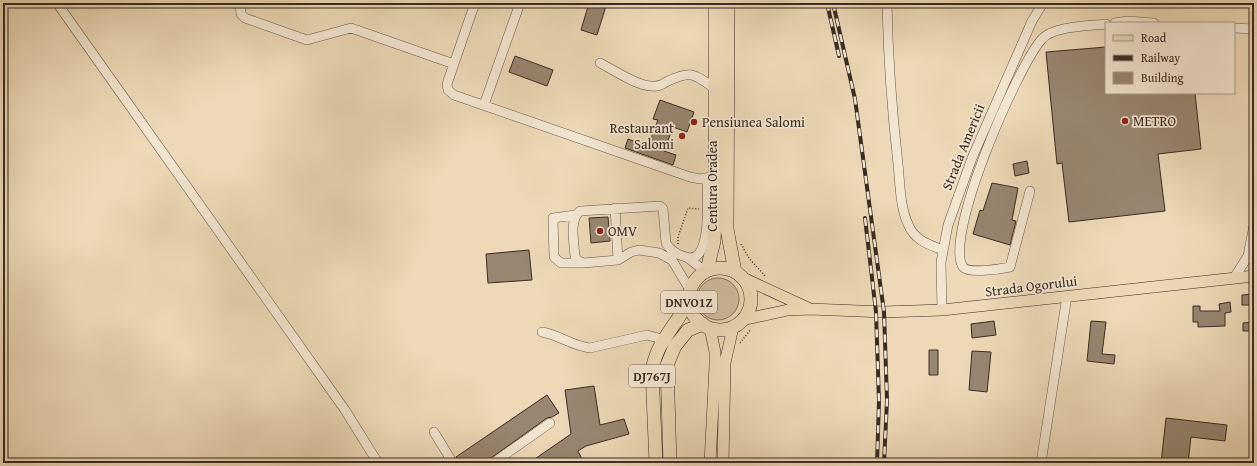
<svg xmlns="http://www.w3.org/2000/svg" width="1257" height="466" viewBox="0 0 1257 466" font-family="'Gentium Book Plus',serif">
<style>
.green{fill:#cebc9e;stroke:#847461}
.building{fill:#978670;stroke:#392c24}
.lines{fill:none;stroke-linecap:round;stroke-linejoin:round}
.minor-casing{stroke:#665749;stroke-width:10}
.major-casing{stroke:#392c24;stroke-width:12}
.highway-casing{stroke:#392c24;stroke-width:14}
.path{stroke:#392c24;stroke-width:1.5;stroke-dasharray:1 2;stroke-linecap:butt}
.minor{stroke:#f3e6d0;stroke-width:9}
.major{stroke:#edd9b7;stroke-width:11}
.highway{stroke:#edd9b7;stroke-width:13}
.rail-casing{stroke:#392c24;stroke-width:4}
.rail{stroke:#f3e6d0;stroke-width:2.5;stroke-dasharray:8;stroke-linecap:butt}
.poi-dot{fill:#8f2418;stroke:#f3e6d0;stroke-width:1.5}
.labels{text-anchor:middle;dominant-baseline:central;stroke-width:3.5;stroke-linejoin:round;paint-order:stroke}
.shield{fill:#f3e6d0;stroke:#716458;stroke-width:1}
.shield-label{font-size:13px;font-weight:bold;fill:#392c24}
.poi-label{font-size:14px;fill:#392c24;stroke:#f3e6d0;text-anchor:start}
.street-label{font-size:14px;fill:#392c24;stroke:#f3e6d0}
</style>
<rect width="100%" height="100%" fill="#edd9b7"/>
<filter id="stains"><feTurbulence type="fractalNoise" baseFrequency=".005" numOctaves="4"/><feColorMatrix values="0 0 0 0 .2 0 0 0 0 .09 0 0 0 0 .02 0 0 0 .5 -.17"/></filter>
<radialGradient id="worn" r=".72"><stop offset=".6" stop-color="#630" stop-opacity="0"/><stop offset="1" stop-color="#630" stop-opacity=".3"/></radialGradient>
<!-- green -->
<path class="green" d="M697 299a21 21 0 1 1 42 0a21 21 0 1 1-42 0Z"/>
<!-- building -->
<path class="building" d="M589,3L606,6L597,35L581,30Z
M1106,47V93H1195L1201,149L1158,154L1165,211L1069,222L1062,163L1057,164L1046,52Z
M515,56L553,70L547,86L509,72Z
M660,100L694,112L687,132L673,127L664,151L676,155L673,165L625,148L628,139L648,146L658,120L653,119Z
M1027,161L1029,173L1015,176L1013,164Z
M992,183L1018,188L1012,220L1016,221L1010,245L973,234L980,210L983,211Z
M608,217L610,241L591,243L589,218Z
M529,250L532,280L488,283L486,254Z
M1253,294L1254,305H1242V295Z
M1230,302L1231,312L1225,313V326L1198,327V322H1193V306H1200V311H1220L1219,304Z
M994,321L996,335L972,338L971,324Z
M1091,321L1106,322L1102,354L1115,355L1114,364L1087,361Z
M1252,322V331H1243V323Z
M929,350H938V375H929Z
M972,351L991,352L987,392L969,390Z
M594,386L600,425L624,419L629,434L586,446L578,451L584,463H529L571,434L565,390Z
M547,395L559,413L552,417L547,418L484,463H460L456,457Z
M1166,418L1227,425L1225,441L1191,437L1188,463H1161Z"/>
<g class="lines">
<defs>
<path id="minor" d="M57,3L345,410L378,463
M240,3L241,14L245,18L307,40L351,28L454,64
M475,3L447,84L448,90L454,95L690,177L700,179L711,177
M887,3C888,57 892,111 898,164C900,183 900,207 908,224C914,240 929,245 943,250
M1115,23L1127,21L1154,23
M1234,28L1254,29
M600,63C614,70 637,86 651,86C656,87 662,85 666,82C690,70 693,73 714,88
M484,105L520,3
M1030,191L1010,267C1001,269 968,274 963,267C943,237 1018,65 1042,39C1053,26 1090,26 1106,24
M615,208L618,260
M575,215L553,218L554,257L561,263H583
M688,258L705,271
M1234,278L1248,256L1254,225
M690,290L672,260L659,253L639,250L631,252L618,260L583,263L577,260L575,256C574,242 569,220 580,211L660,206L663,209L666,243C670,250 678,255 686,257C713,267 707,193 707,179
M942,310L941,262L948,225L972,158L1032,21L1043,3
M542,332C559,335 573,346 590,348L647,335L662,339
M434,432L453,463
M493,463L550,423
M1041,463L1067,296"/>
<path id="major" d="M743,278L808,308
M742,320L788,310L810,309L884,312L942,310L1254,276
M710,328L715,352V365L710,463
M723,463L725,363L733,327"/>
<path id="highway" d="M728,3L727,229L735,272
M689 299a31 31 0 1 1 62 0a31 31 0 1 1-62 0Z
M707,270L714,241L715,221V3
M656,463L652,371C655,351 664,339 675,323C681,315 685,306 689,298
M670,463L667,365L675,346L688,330L703,324"/>
</defs>
<!-- minor casing -->
<use href="#minor" class="minor-casing"/>
<!-- major casing -->
<use href="#major" class="major-casing"/>
<!-- highway casing -->
<use href="#highway" class="highway-casing"/>
<!-- path -->
<path class="path" d="M678,244V237L688,208L699,209
M741,244L749,258L765,276
M740,343L751,329"/>
<!-- minor -->
<use href="#minor" class="minor"/>
<!-- major -->
<use href="#major" class="major"/>
<!-- highway -->
<use href="#highway" class="highway"/>
<defs>
<path id="rail" d="M827,3L839,56
M833,3L855,99L884,312L887,400L884,463
M865,218L876,312L879,401L877,463"/>
</defs>
<!-- rail casing -->
<use href="#rail" class="rail-casing"/>
<!-- rail -->
<use href="#rail" class="rail"/>
</g>
<!-- markers -->
<g class="poi-dot">
<circle cx="1125" cy="121" r="4"/>
<circle cx="694" cy="122" r="4"/>
<circle cx="682" cy="136" r="4"/>
<circle cx="600" cy="231" r="4"/>
</g>
<g class="labels">
<!-- shield labels -->
<g class="shield">
<rect x="661" y="291" width="56" height="22" rx="3"/>
<rect x="629" y="365" width="46" height="22" rx="3"/>
</g>
<g class="shield-label">
<text x="689" y="302">DNVO1Z</text>
<text x="652" y="376">DJ767J</text>
</g>
<!-- poi labels -->
<g class="poi-label">
<text x="1133" y="121">METRO</text>
<text x="702" y="122">Pensiunea Salomi</text>
<text x="674" y="128" text-anchor="end">Restaurant<tspan x="674" dy="16">Salomi</tspan></text>
<text x="608" y="231">OMV</text>
</g>
<!-- street labels -->
<g class="street-label">
<text transform="translate(963 147) rotate(-68)">Strada Americii</text>
<text transform="translate(712 186) rotate(-90)">Centura Oradea</text>
<text transform="translate(1031 286) rotate(-7)">Strada Ogorului</text>
</g>
</g>
<!-- margin -->
<rect width="1257" height="466" fill="none" stroke="#edd9b7" stroke-width="16"/>
<rect x="4" y="4" width="1249" height="458" fill="none" stroke="#392c24" stroke-width="2"/>
<rect x="8" y="8" width="1241" height="450" fill="none" stroke="#392c24"/>
<!-- legend -->
<rect x="1105" y="22" width="130" height="72" fill="#f3e6d0" stroke="#a99c8b"/>
<rect x="1113" y="35" width="20" height="6" fill="#edd9b7" stroke="#a99c8b"/>
<text x="1141" y="42" font-size="12" fill="#392c24">Road</text>
<rect x="1113" y="55" width="20" height="6" fill="#392c24" stroke="#a99c8b"/>
<text x="1141" y="62" font-size="12" fill="#392c24">Railway</text>
<rect x="1113" y="72" width="20" height="12" fill="#978670" stroke="#a99c8b"/>
<text x="1141" y="82" font-size="12" fill="#392c24">Building</text>
<rect width="100%" height="100%" filter="url(#stains)"/>
<rect width="100%" height="100%" fill="url(#worn)"/>
</svg>
